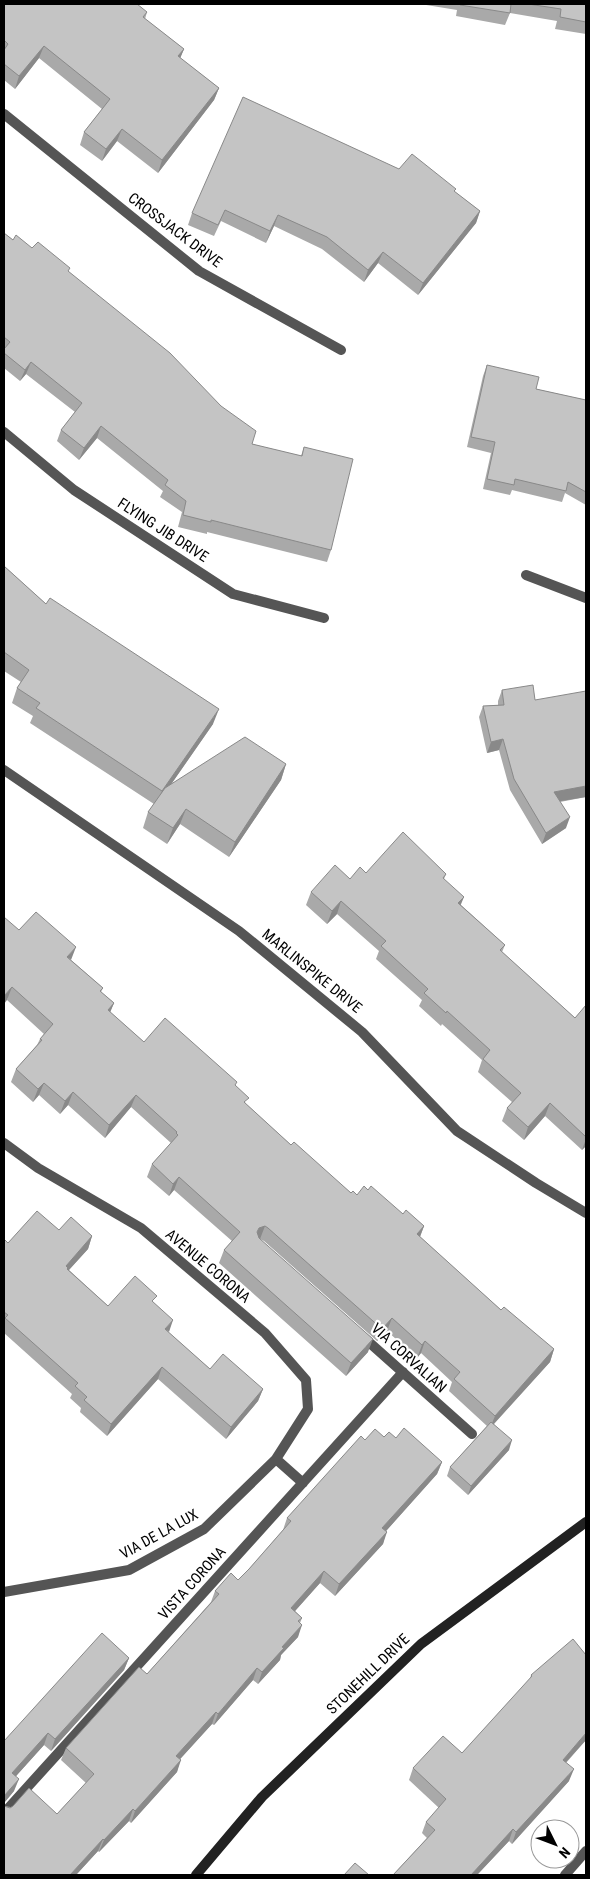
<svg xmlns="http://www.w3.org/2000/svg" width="590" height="1879" viewBox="0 0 590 1879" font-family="'Roboto Condensed',sans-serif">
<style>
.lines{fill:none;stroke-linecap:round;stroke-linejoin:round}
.minor{stroke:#555;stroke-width:10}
.secondary{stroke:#222;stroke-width:10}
.wall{fill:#a9a9a9}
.shaded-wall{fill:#898989}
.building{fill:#c4c4c4;stroke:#898989}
.labels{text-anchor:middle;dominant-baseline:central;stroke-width:4.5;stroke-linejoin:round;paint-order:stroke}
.street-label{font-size:15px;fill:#000;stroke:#fff}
</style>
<rect width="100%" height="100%" fill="#fff"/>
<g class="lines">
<!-- minor -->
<path class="minor" d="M4,114L199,271L341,350
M4,432L74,490L233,594L324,618
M526,575L586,598
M4,770L239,931L362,1032L457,1131L536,1183L586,1213
M4,1143L38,1168L141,1228L265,1333L306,1380L308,1409L276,1459L204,1529L129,1570L4,1592
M362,1336L472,1434
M276,1459L303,1483
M4,1813L403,1372
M565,1875L586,1851"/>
<!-- secondary -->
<path class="secondary" d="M196,1875L262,1797L421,1644L586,1522"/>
</g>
<!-- wall -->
<path class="wall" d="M4,4L147,12L145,19L184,49L180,58L219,88L214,100L158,173L117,141L102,161L80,145L84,132L102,109L39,58L15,89L4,80Z
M420,4H586V34L555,29L557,21L510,13L505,25L456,16L457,10Z
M399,169L455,192L480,211L476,223L418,295L378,263L364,282L322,249L274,226L266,243L221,221L214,236L188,225L192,213Z
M4,233L13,240L32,248L69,272L252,444L301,456L304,447L331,550L327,562L207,532V534L178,527L182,512L160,497L163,491L97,438L79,460L57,441L61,430L75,412L26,374L20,381L4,368Z
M487,365L536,389L586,400V505L565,493L562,502L512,490L510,495L483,489L491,453L467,447L483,376Z
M4,566L46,604L213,724L172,783L286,764L281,780L229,857L180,824L167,844L143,828L148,812L154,804L30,723L33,716L12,703L17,688L21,682L4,671Z
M502,690L535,700L586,797L560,802L566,828L542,844L510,790L499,750L487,753L479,717L483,706L498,705V701Z
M366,873L446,874L444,879L461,905L505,945L502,952L575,1018L586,1005V1146L582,1150L545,1116L524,1140L502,1121L507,1108L512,1102L478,1072L482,1060L442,1024L441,1026L419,1006L422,1000L376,959L379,951L337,914L327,924L306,905L311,892Z
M19,930L71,960L103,988L101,992L114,1003L110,1012L144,1042L236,1086L246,1104L291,1145L351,1193L357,1195L368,1190L403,1214L424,1226L420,1237L501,1310L554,1349L550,1362L494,1424L509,1450L468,1495L447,1476L450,1467L487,1426L449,1391L452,1382L421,1353L417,1358L387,1331L377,1341L264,1241L260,1239L368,1352L346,1376L219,1263L224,1250L232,1241L174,1190L169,1196L147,1177L152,1164L171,1143L131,1107L105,1138L68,1105L60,1114L39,1095L33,1102L11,1082L16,1069L37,1045L40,1039L44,1034L7,1000Z
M59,1230L92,1236L88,1249L69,1270L108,1306L154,1303L168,1332L210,1369L263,1389L258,1401L226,1439L158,1379L107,1436L80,1412L81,1408L70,1398L72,1394L4,1333V1239L8,1243Z
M384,1437L396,1438L442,1462L437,1474L386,1531L383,1544L335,1596L320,1583L295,1611L302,1618L300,1623L298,1637L281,1655L280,1660L258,1684L253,1680L214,1725L212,1724L180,1759L177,1772L131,1823L129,1821L99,1852L98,1851L76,1875H4V1806L57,1814L86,1783L61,1760L66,1748L147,1674L211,1602L215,1591L238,1580L249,1569L283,1530L287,1518L365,1440Z
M129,1658L124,1670L51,1751L44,1745L16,1776L14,1791L4,1803V1741Z
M531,1675L586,1740L566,1763L569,1781L512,1844L509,1841L477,1875H393L427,1838L422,1833L426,1822L439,1808L409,1780L413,1768L462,1753L530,1679Z"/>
<!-- shaded-wall -->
<path class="shaded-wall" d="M44,46L39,58L15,89L19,76Z
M184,49L179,61L178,56Z
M219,88L214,100L158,173L162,160Z
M122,129L117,141L102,161L106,149Z
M480,211L476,223L418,295L423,283Z
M278,215L274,226L266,243L270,231Z
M383,252L378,263L364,282L368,270Z
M31,362L26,374L20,381L25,370Z
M101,426L97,438L79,460L84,448Z
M219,709L213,724L156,806L162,791Z
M503,739L499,750L487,753L491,742Z
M286,764L281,780L229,857L235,842Z
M586,786V797L549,803L554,792Z
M186,809L180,824L167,844L173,828Z
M570,817L566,828L542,844L546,833Z
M464,897L459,909L458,903Z
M341,901L337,914L327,924L332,911Z
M76,947L71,960L67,957Z
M12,987L7,1000L4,1004V996Z
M114,1003L109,1015L108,1010Z
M44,1083L39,1095L33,1102L38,1089Z
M73,1092L68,1105L60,1114L65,1101Z
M136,1095L131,1107L105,1138L109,1125Z
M550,1103L545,1116L524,1140L528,1127Z
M586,1139V1146L582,1150Z
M179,1177L174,1190L169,1196L173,1184Z
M265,1226L260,1239L252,1245L259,1228Z
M424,1226L419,1239L417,1234Z
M92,1236L88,1249L67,1272L66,1266Z
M392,1318L387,1331L377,1341L382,1329Z
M173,1320L169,1332L165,1329Z
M373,1339L368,1352L346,1376L351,1363Z
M425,1341L421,1353L417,1358L422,1345Z
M554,1349L550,1362L490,1428L495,1416Z
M162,1367L158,1379L107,1436L111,1424Z
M263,1389L258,1401L226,1439L231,1427Z
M512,1440L509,1450L468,1495L471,1486Z
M442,1462L437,1474L378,1540L382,1528Z
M387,1532L383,1544L335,1596L339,1584Z
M324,1571L320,1583L287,1620L291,1608Z
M302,1625L298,1637L281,1655L280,1660L258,1684L262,1672L282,1647Z
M129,1658L124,1670L51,1751L55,1739Z
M257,1668L253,1680L214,1725L218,1714Z
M216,1712L212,1724L172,1768L176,1756Z
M48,1733L44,1745L8,1785L12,1773Z
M586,1733V1740L558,1771L563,1760Z
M181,1760L177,1772L131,1823L135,1811Z
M574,1769L569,1781L512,1844L516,1832Z
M19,1779L14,1791L4,1803V1796Z
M133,1809L129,1821L99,1852L104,1840Z
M513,1829L509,1841L477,1875H471Z
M103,1839L98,1851L76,1875H70Z"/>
<!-- building -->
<path class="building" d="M4,4H137L147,12L143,17L184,49L178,56L219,88L162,160L122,129L106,149L84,132L110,99L44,46L19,76L4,64V50L8,44L4,40Z
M460,4H511L510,13L460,5Z
M528,4H586V22L560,17L561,9Z
M243,97L399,169L412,154L456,189L454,191L480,211L423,283L383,252L368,270L327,237L278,215L270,231L225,210L218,225L192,213Z
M4,233L13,240L16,235L32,248L38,242L70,268L68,271L170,353L221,406L256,431L252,444L302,456L304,447L353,459L331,550L211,520V522L183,515L186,501L165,485L168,480L101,426L84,448L61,430L82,403L31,362L25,370L4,353V349L10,342L4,337Z
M487,365L539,377L536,389L586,400V492L568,482L566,491L515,479L514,485L487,479L495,442L471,437Z
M4,566L46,604L50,598L219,709L162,791L36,708L40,703L17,688L29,670L4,652Z
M533,685L535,700L586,691V786L554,792L570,817L546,833L514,779L503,739L491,742L483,706L504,705L502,690Z
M245,737L286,764L235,842L186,809L173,828L148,812L165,788Z
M403,832L446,874L443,878L464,897L458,903L505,945L500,950L575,1018L586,1005V1137L550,1103L528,1127L507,1108L521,1093L483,1059L490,1050L447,1011L446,1013L424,993L428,989L381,946L386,941L341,901L332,911L311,892L335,865L350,879L360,867L366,873Z
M36,912L76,947L67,957L103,988L100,991L114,1003L108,1010L144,1042L165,1018L237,1082L235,1085L249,1098L244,1102L291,1145L294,1142L351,1193L353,1191L357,1195L364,1186L368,1190L371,1186L403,1214L406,1210L424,1226L417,1234L501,1310L504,1307L554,1349L495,1416L454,1379L460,1372L425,1341L422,1345L392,1318L382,1329L268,1228L265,1226L259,1228L257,1232L259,1238L373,1339L351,1363L224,1250L240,1232L179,1177L173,1184L152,1164L178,1135L176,1133L177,1132L136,1095L109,1125L73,1092L65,1101L44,1083L38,1089L16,1069L42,1040L40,1039L53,1024L12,987L4,996V917L19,930Z
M37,1211L59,1230L71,1217L92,1236L66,1266L68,1268L67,1269L108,1306L135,1276L157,1296L152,1301L173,1320L165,1329L210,1369L223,1354L263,1389L231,1427L162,1367L111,1424L84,1400L87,1397L75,1386L78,1383L5,1318L8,1315L4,1312V1239L8,1243Z
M491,1422L512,1440L471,1486L450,1467Z
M404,1428L442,1462L382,1528L387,1532L339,1584L324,1571L291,1608L302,1618L298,1621L302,1625L282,1647L284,1648L262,1672L257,1668L218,1714L216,1712L176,1756L181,1760L135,1811L133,1809L104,1840L103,1839L70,1875H4V1806L10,1808L13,1806L29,1788L57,1814L94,1774L66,1748L139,1667L147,1674L219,1594L215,1591L231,1573L238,1580L249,1569L291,1521L287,1518L361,1436L365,1440L375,1429L384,1437L389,1432L396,1438Z
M102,1633L129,1658L55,1739L48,1733L12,1773L19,1779L4,1796V1741Z
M573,1639L586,1655V1733L563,1760L574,1769L516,1832L513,1829L471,1875H393L435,1830L426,1822L446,1799L413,1768L443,1736L462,1753L532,1676L531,1675Z
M355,1863L369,1875H344Z"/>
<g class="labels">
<!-- street labels -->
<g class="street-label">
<text transform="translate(175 230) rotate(37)">CROSSJACK DRIVE</text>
<text transform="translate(163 530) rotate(33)">FLYING JIB DRIVE</text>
<text transform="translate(312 971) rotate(39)">MARLINSPIKE DRIVE</text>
<text transform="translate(208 1266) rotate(40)">AVENUE CORONA</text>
<text transform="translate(409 1358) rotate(42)">VIA CORVALIAN</text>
<text transform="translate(159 1534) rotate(-29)">VIA DE LA LUX</text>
<text transform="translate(192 1583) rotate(-48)">VISTA CORONA</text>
<text transform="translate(368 1674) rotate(-44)">STONEHILL DRIVE</text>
</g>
</g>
<!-- border -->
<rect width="590" height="1879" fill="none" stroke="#000000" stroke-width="10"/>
<!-- north arrow -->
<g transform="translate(555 1844) rotate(132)"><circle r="24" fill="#ffffff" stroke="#999999"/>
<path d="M0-4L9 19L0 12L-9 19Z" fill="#000000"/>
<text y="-8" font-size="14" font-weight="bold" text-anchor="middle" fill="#000000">N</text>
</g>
</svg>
